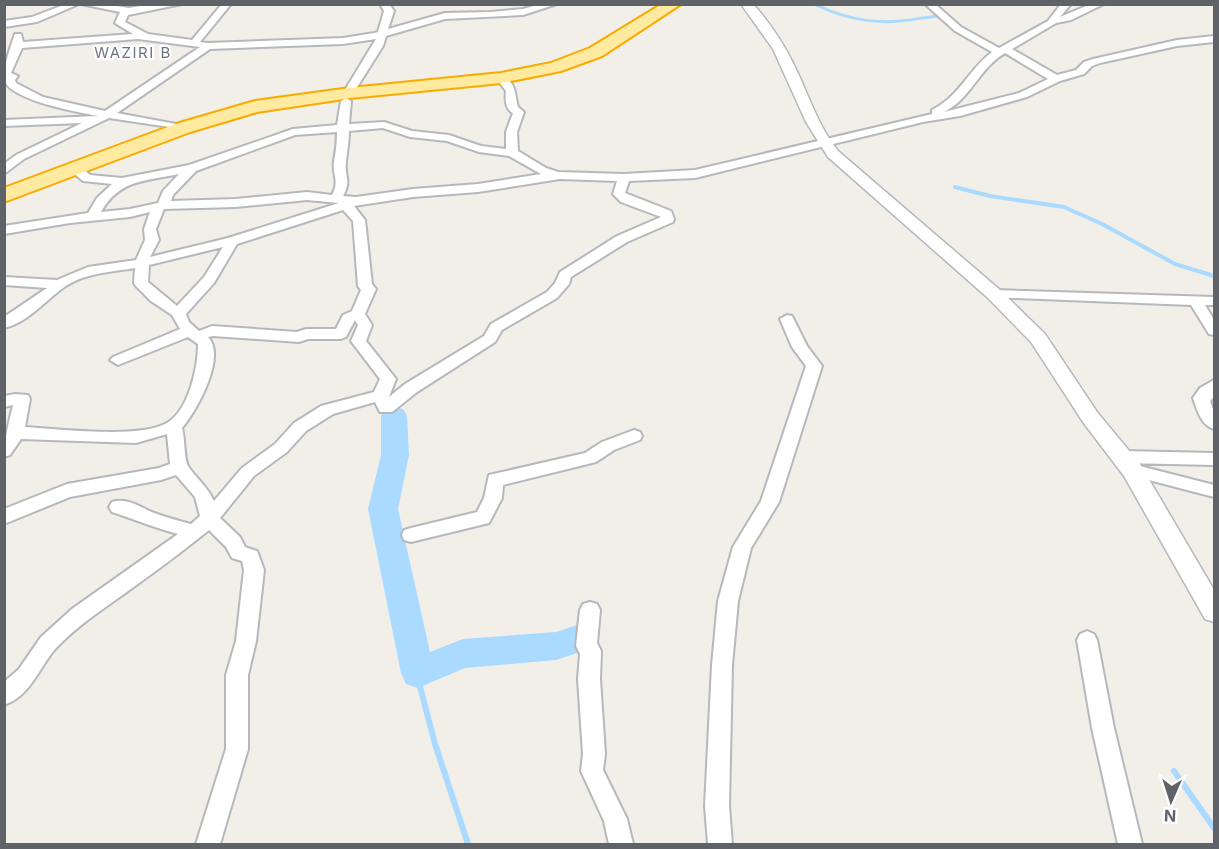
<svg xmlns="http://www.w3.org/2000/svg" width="1219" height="849" viewBox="0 0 1219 849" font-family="Inter,sans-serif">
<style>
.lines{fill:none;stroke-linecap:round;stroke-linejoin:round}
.stream-far2{stroke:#aadaff;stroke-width:3}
.stream-far1{stroke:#aadaff;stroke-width:4}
.stream{stroke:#aadaff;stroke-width:6}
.river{fill:#aadaff;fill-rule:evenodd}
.minor-casing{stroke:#b5b8bc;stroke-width:4}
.tertiary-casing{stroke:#b5b8bc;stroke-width:3}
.trunk-casing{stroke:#f9ab00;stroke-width:4}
.minor{fill:#fff;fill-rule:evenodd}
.tertiary{fill:#fff;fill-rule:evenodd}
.trunk{fill:#feeaa1;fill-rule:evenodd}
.labels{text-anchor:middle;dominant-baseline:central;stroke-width:4.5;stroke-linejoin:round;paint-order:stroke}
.far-neighbourhood-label{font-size:15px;letter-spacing:1.5px;fill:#70757a;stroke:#fff}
</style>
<rect width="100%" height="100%" fill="#f1efe8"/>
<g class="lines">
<!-- stream-far2 -->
<path class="stream-far2" d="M814,4C841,17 870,24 900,21C914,20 928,16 942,16"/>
<!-- stream-far1 -->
<path class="stream-far1" d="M955,187L990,196L1064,207L1102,224L1175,264L1214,276"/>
<!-- stream -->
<path class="stream" d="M411,652L435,744L468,844
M1174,771L1214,828"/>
<!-- river -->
<path class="river" d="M394,407L403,409L407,416L409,455L398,509L430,652L463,639L556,632L580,624L592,628L597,638L592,648L556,660L465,668L418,688L406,684L401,673L368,509L381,455V416L385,409Z"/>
<defs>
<path id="minor" d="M66,4H79L37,22L4,27V21L32,17Z
M81,4H105L129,8L151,4H182L128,15L125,22L148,34L192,40L222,4H231L200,42L208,43L343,38L374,33L378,32L384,11L380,4H389L394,11L388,29L445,13L490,12L523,9L541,4H557L523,15L445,19L386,36L383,46L354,92L350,93L345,90L376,39L343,44L210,49L117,113L176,124V128L109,118L24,159L4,174V164L16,155L82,123L4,126V120L98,116C78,112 8,100 4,79C3,68 11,45 15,34H21L23,42L133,34L115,23L120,12ZM138,39L200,47L105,111L43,97L16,83L15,80L18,76L11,73L22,48Z
M925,4H935L961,27L999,48L1048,21L1061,4H1071L1060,17L1091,4H1104L1071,20L1056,23L1012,49L1057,75L1076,70L1084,62L1093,59L1177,40L1214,36V42L1177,46L1100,63L1092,66L1084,74L1060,81L1027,97L960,116L923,122L695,178L629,181L625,193L671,211L674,219L673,222L627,242L571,277L569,284L557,298L502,330L495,342L417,392L392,412H380L375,402L333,414L306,431L287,452L254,476L220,518L240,537L245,547L257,551L264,570L256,641L248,675V749L220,844H196L226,749V675L236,641L244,570L242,561L232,558L226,547L209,530C183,551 156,571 128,591C103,609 77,626 56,648C39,667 31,696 4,705V682L19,669L41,637L72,609L178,534C155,528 134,519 112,512L109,507L112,502C129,497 142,509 157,514C168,518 180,521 191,524L200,516L195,497L176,475L161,480L70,497L4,524V509L67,484L159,468L170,464L167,434L136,443L21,439L10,455L4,457C4,439 9,423 13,405L4,407V396L15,394L28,395L30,399L25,427C59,429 140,439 167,423C189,410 198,367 198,344L188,337L118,365L110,360L113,357L180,329L172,315L151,301L136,286L134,283L135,268C111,272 83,273 63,288C45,301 27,323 4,328V317L47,288L4,285V277L57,280L88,267L136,260L145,240L144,229L150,212L130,217L70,223L4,234V226L88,213L97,198L112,184L83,181L71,171V165H79L90,175L122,178L189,165L293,129L337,125L341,101L346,98L351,101L349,124L384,122L412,131L449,135L481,146L506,149V132L513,113C505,109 505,99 506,91L496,78L501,75C517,83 514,93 518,107L524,112L517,132L518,151L546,168L558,172L624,174L695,170L932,114V110C961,95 968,70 992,52L955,31ZM1005,53L1048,79L1019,93L944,112C971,99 979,68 1005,53ZM383,128L410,137L447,141L479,152L509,156L541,174L478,184L413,189L356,197L343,196C352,180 344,177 346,162C347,151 349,142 349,131ZM337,132C337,142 336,151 334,161C332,176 340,180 332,195L307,192L236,199L171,201L173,195L196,171L295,135ZM179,174L163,191L158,203L130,209L101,212C119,179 147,181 179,174ZM560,179L617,181L613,194L621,202L661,217L617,236L560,272L555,283L547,292L491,324L484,336L405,384L389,397L396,379L366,341L372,325L365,314L376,289L372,284L365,220L354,206L413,197L478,192ZM307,200L339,203L228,238L150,257L159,240L156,229L164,209L236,207ZM343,210L353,221L358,286L361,290L352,311L343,315L336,329H306L297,332L212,326L199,331L189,322L186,314L214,283L237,244ZM223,247L204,277L177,306L148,282L149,265ZM355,320L358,325L351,341L380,379L374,392L321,406L294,423L275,444L242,468L214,501C207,486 196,478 188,466C184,459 185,438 182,428C196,412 227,357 208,337L213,336L299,342L308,339H341L346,337Z
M994,290L1214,297V305H1205L1214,320V335L1209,334L1191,305L989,297L987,294Z
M787,315L792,316L807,346L822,366L779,502L751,548L738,601L732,665L729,806L732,844H708L705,806L712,665L718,601L733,547L761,501L806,366L792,347L780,319Z
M1214,380V397L1210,401L1214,412V429C1201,425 1197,410 1193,398L1200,388Z
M634,430L640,432L642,436L640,440L614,450L596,462L503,485L502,498L489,523L411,542L404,540L402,535L404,530L411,528L477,512L484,498L489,475L585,453L602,442Z
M1122,451L1214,453V465L1122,463L1116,461L1113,457L1116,453Z
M1132,464L1214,485V497L1126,474L1123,470L1126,466Z
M590,602L597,604L600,610L597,643L601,651L600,679L605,754L603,770L627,819L633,844H609L604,821L581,771L583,754L578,679L580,654L576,646L580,610L583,604Z
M1087,631L1094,634L1097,640L1114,728L1142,844H1118L1092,728L1077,640L1080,634Z"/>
<path id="tertiary" d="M741,4H753C770,23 784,44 795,67C809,96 818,126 838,151L1000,290L1045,334L1097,412L1140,464L1214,590V622L1205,619L1124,476L1083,422L1031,342L988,298L828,157L806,122L773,49Z"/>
<path id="trunk" d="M662,4H681L602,56L561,71L501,83L350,98L257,112L190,132L4,202V188L176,124L255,101L350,88L501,73L551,63L590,48Z"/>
</defs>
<!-- minor casing -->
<use href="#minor" class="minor-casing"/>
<!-- tertiary casing -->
<use href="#tertiary" class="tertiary-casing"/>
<!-- trunk casing -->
<use href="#trunk" class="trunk-casing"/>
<!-- minor -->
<use href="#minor" class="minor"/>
<!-- tertiary -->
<use href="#tertiary" class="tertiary"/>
<!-- trunk -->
<use href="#trunk" class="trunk"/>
</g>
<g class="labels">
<!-- far-neighbourhood labels -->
<g class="far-neighbourhood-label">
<text x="133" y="52">WAZIRI B</text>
</g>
</g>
<!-- border -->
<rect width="1219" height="849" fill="none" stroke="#5f6368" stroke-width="12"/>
<!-- north arrow -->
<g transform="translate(1171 801) rotate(183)" stroke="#ffffff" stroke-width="4.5" paint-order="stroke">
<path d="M0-4.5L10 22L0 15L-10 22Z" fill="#5f6368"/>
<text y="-9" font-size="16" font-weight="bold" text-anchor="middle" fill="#5f6368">N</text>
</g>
</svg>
